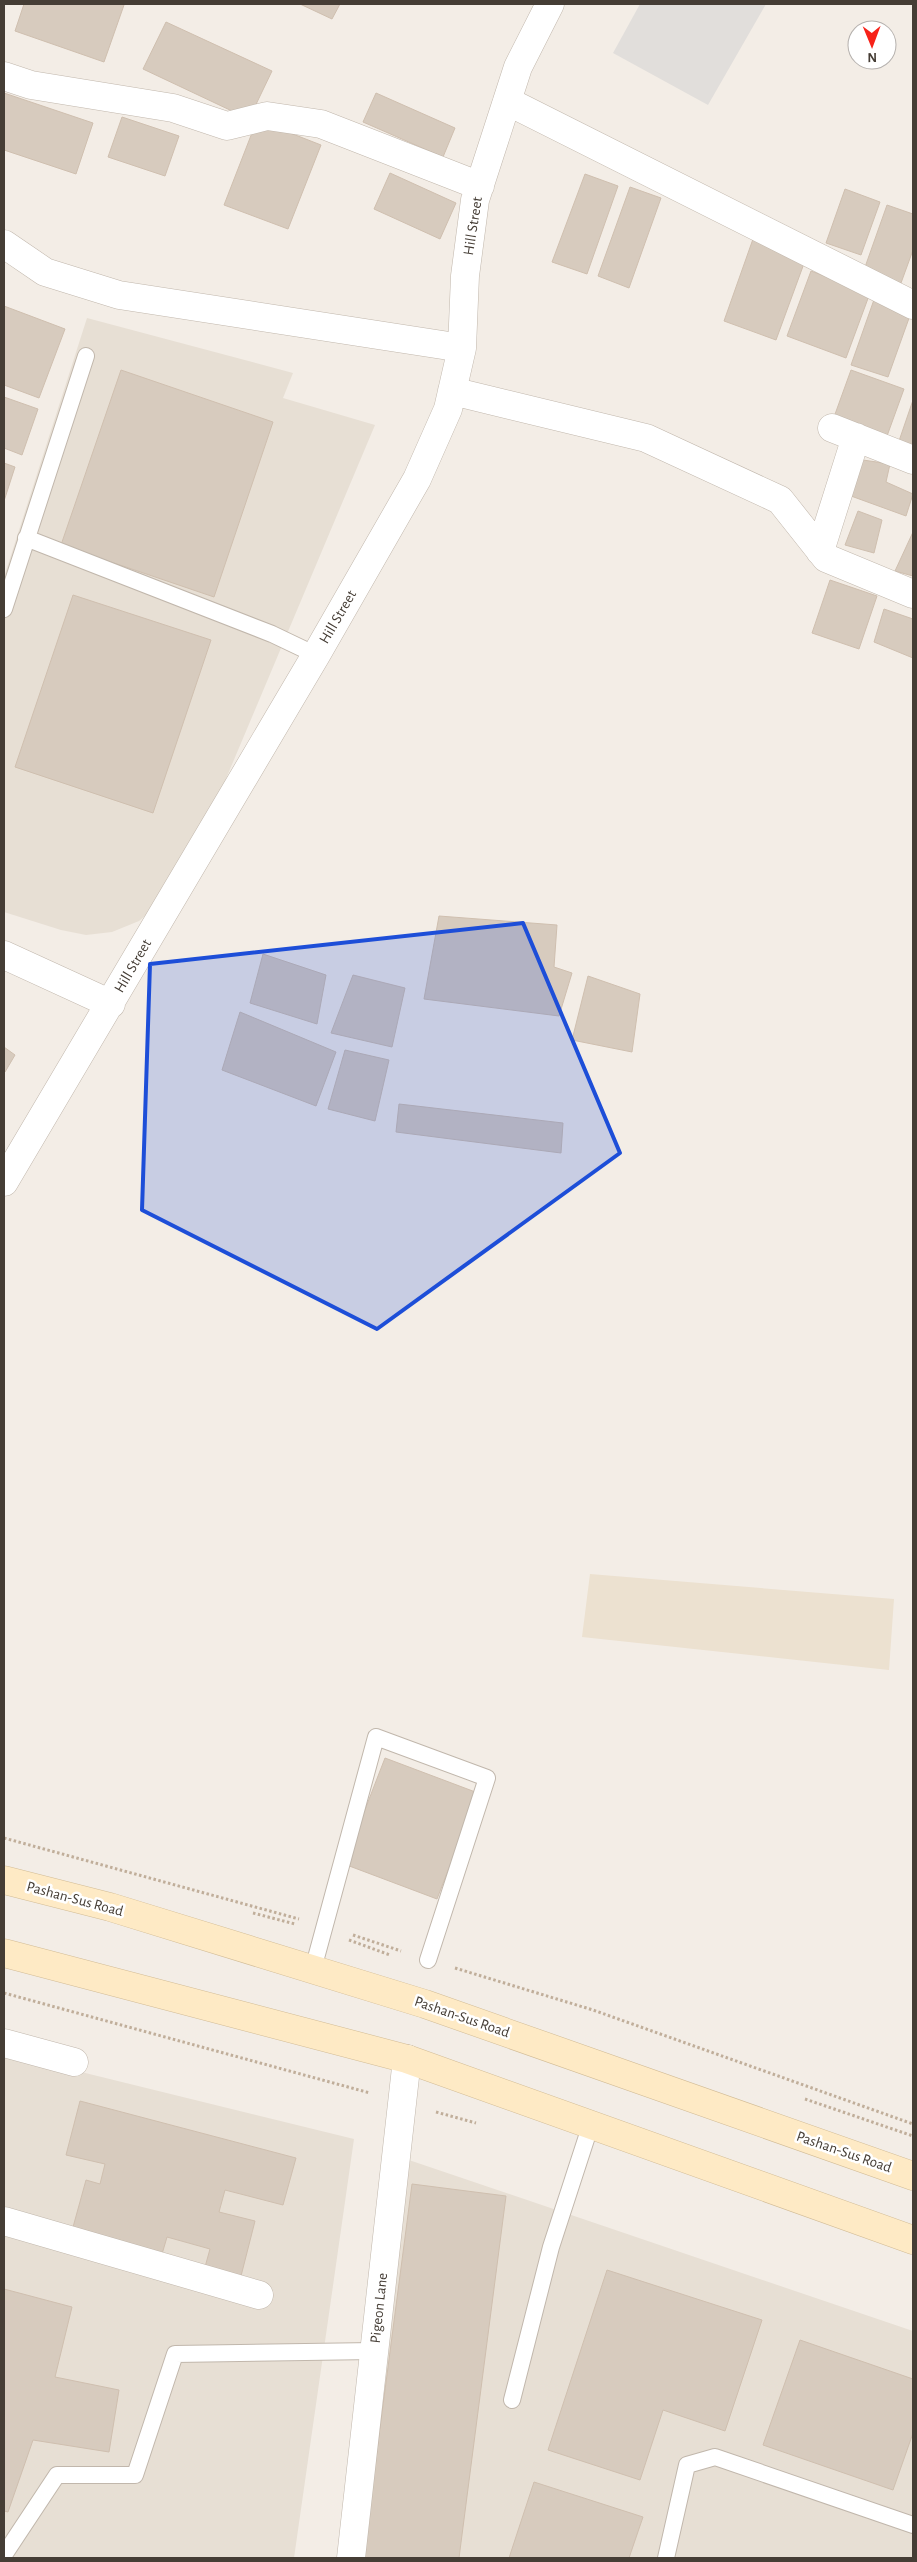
<svg xmlns="http://www.w3.org/2000/svg" width="917" height="2562" viewBox="0 0 917 2562" font-family="'Alegreya Sans',sans-serif">
<style>
.residential{fill:#e7dfd4}
.education{fill:#ece1d0}
.parking{fill:#e1dedb}
.building{fill:#d7cbbe;stroke:#cfbfaf}
.lines{fill:none;stroke-linecap:round;stroke-linejoin:round}
.lane-casing{stroke:#c1b7ac;stroke-width:18}
.street-casing{stroke:#c1b7ac;stroke-width:29}
.secondary-casing{stroke:#d2bc96;stroke-width:29}
.path{stroke:#c0ae9a;stroke-width:3;stroke-dasharray:2.5 2.5;stroke-linecap:butt}
.lane{stroke:#fff;stroke-width:16}
.street{stroke:#fff;stroke-width:28}
.secondary{stroke:#feeac5;stroke-width:28}
.marked{fill:#1d4ed8;fill-opacity:0.2;stroke:#1d4ed8;stroke-width:4;stroke-linejoin:round}
.labels{text-anchor:middle;dominant-baseline:central;stroke-width:5;stroke-linejoin:round;paint-order:stroke}
.street-label{font-size:15px;fill:#453d35;stroke:#fff}
</style>
<rect width="100%" height="100%" fill="#f3ede6"/>
<!-- residential -->
<path class="residential" d="M87,318L293,373L283,398L375,425L201,838L158,905L139,921L112,932L86,935L61,930L4,912V577Z
M4,2053L354,2139L294,2558H4Z
M403,2158L913,2331V2558H357Z"/>
<!-- education -->
<path class="education" d="M590,1574L894,1599L889,1670L582,1637Z"/>
<!-- parking -->
<path class="parking" d="M640,4H766L708,105L613,53Z"/>
<!-- building -->
<path class="building" d="M24,4H120L124,5L104,62L15,31Z
M300,4H340L332,19Z
M166,22L272,71L249,119L143,69Z
M4,93L93,123L76,174L4,150Z
M376,93L455,128L443,157L363,122Z
M122,117L179,136L165,176L108,157Z
M257,120L321,145L288,229L224,205Z
M390,173L456,203L440,239L374,209Z
M585,174L618,186L587,274L552,262Z
M630,187L661,198L629,288L598,276Z
M845,189L880,202L861,255L826,243Z
M887,205L913,214V250L901,283L864,270Z
M753,239L806,258L776,340L724,321Z
M811,271L870,293L846,358L787,336Z
M876,294L913,307L888,377L851,365Z
M4,306L65,329L39,398L4,385Z
M121,370L273,422L214,597L61,545Z
M851,370L904,389L887,436L834,417Z
M4,397L38,409L22,455L4,448Z
M913,400V447L899,441Z
M863,460L890,464L886,482L913,494L906,516L851,496Z
M4,463L15,467L4,501Z
M858,511L882,520L874,553L845,545Z
M913,532V576L895,571Z
M830,580L877,596L859,649L812,633Z
M73,595L211,640L153,813L15,767Z
M884,609L913,619V658L874,642Z
M439,916L557,925L554,967L572,973L559,1016L424,999Z
M263,954L326,975L317,1024L250,1003Z
M353,975L405,988L392,1047L331,1033Z
M588,976L640,994L632,1052L572,1040Z
M240,1012L336,1052L316,1106L222,1070Z
M4,1047L15,1055L5,1072H4Z
M345,1050L389,1060L375,1121L328,1109Z
M399,1104L563,1123L561,1153L396,1132Z
M385,1758L478,1793L437,1899L344,1864Z
M80,2101L296,2158L283,2205L225,2190L219,2212L255,2221L241,2276L205,2267L210,2249L167,2237L160,2261L70,2238L86,2180L100,2184L105,2164L66,2155Z
M412,2184L506,2196L459,2558H363Z
M607,2270L762,2320L725,2431L663,2410L640,2480L548,2450Z
M4,2289L72,2307L55,2377L119,2390L109,2452L33,2440L8,2512L4,2511Z
M800,2340L913,2379V2433L893,2490L763,2445Z
M534,2482L643,2517L629,2558H509Z"/>
<g class="lines">
<defs>
<path id="lane" d="M26,538L272,634L316,655
M4,609L86,356
M313,1969L376,1737L487,1778L428,1960
M512,2400L551,2247L591,2124
M4,2555L57,2475H135L175,2354L374,2351
M666,2558L687,2465L715,2457L913,2525"/>
<path id="street" d="M4,76L31,85L173,108L227,126L267,116L321,124L480,186
M507,101L913,305
M4,244L45,272L119,295L462,348
M452,391L646,438L780,500L826,558L913,594
M832,428L913,460
M820,551L856,437
M4,955L111,1004
M4,1182L316,655L417,479L448,409L462,348L465,276L475,200L518,67L550,4
M4,2043L74,2062
M4,2221L259,2295
M351,2558L407,2059"/>
<path id="secondary" d="M4,1880L110,1907L425,2004L913,2176
M4,1953L407,2059L913,2240"/>
</defs>
<!-- lane casing -->
<use href="#lane" class="lane-casing"/>
<!-- street casing -->
<use href="#street" class="street-casing"/>
<!-- secondary casing -->
<use href="#secondary" class="secondary-casing"/>
<!-- path -->
<path class="path" d="M4,1838L299,1919
M253,1913L295,1924
M353,1935L401,1951
M349,1940L390,1955
M455,1968L593,2010L913,2124
M4,1993L370,2093
M805,2099L913,2136
M436,2112L476,2123"/>
<!-- lane -->
<use href="#lane" class="lane"/>
<!-- street -->
<use href="#street" class="street"/>
<!-- secondary -->
<use href="#secondary" class="secondary"/>
</g>
<!-- marked area -->
<path class="marked" d="M523,923L620,1153L377,1329L142,1210L150,964Z"/>
<g class="labels">
<!-- street labels -->
<g class="street-label">
<text transform="translate(473 226) rotate(-81)">Hill Street</text>
<text transform="translate(338 617) rotate(-60)">Hill Street</text>
<text transform="translate(133 966) rotate(-60)">Hill Street</text>
<text transform="translate(75 1899) rotate(15)">Pashan-Sus Road</text>
<text transform="translate(462 2017) rotate(19)">Pashan-Sus Road</text>
<text transform="translate(844 2152) rotate(19)">Pashan-Sus Road</text>
<text transform="translate(379 2308) rotate(-84)">Pigeon Lane</text>
</g>
</g>
<!-- border -->
<rect width="917" height="2562" fill="none" stroke="#453d35" stroke-width="10"/>
<!-- north arrow -->
<g transform="translate(872 45) rotate(179)"><circle r="24" fill="#ffffff" stroke="#b5b1ae"/>
<path d="M0-4L9 19L0 12L-9 19Z" fill="#f72219"/>
<text y="-8" font-size="14" font-weight="bold" text-anchor="middle" fill="#453d35">N</text>
</g>
</svg>
